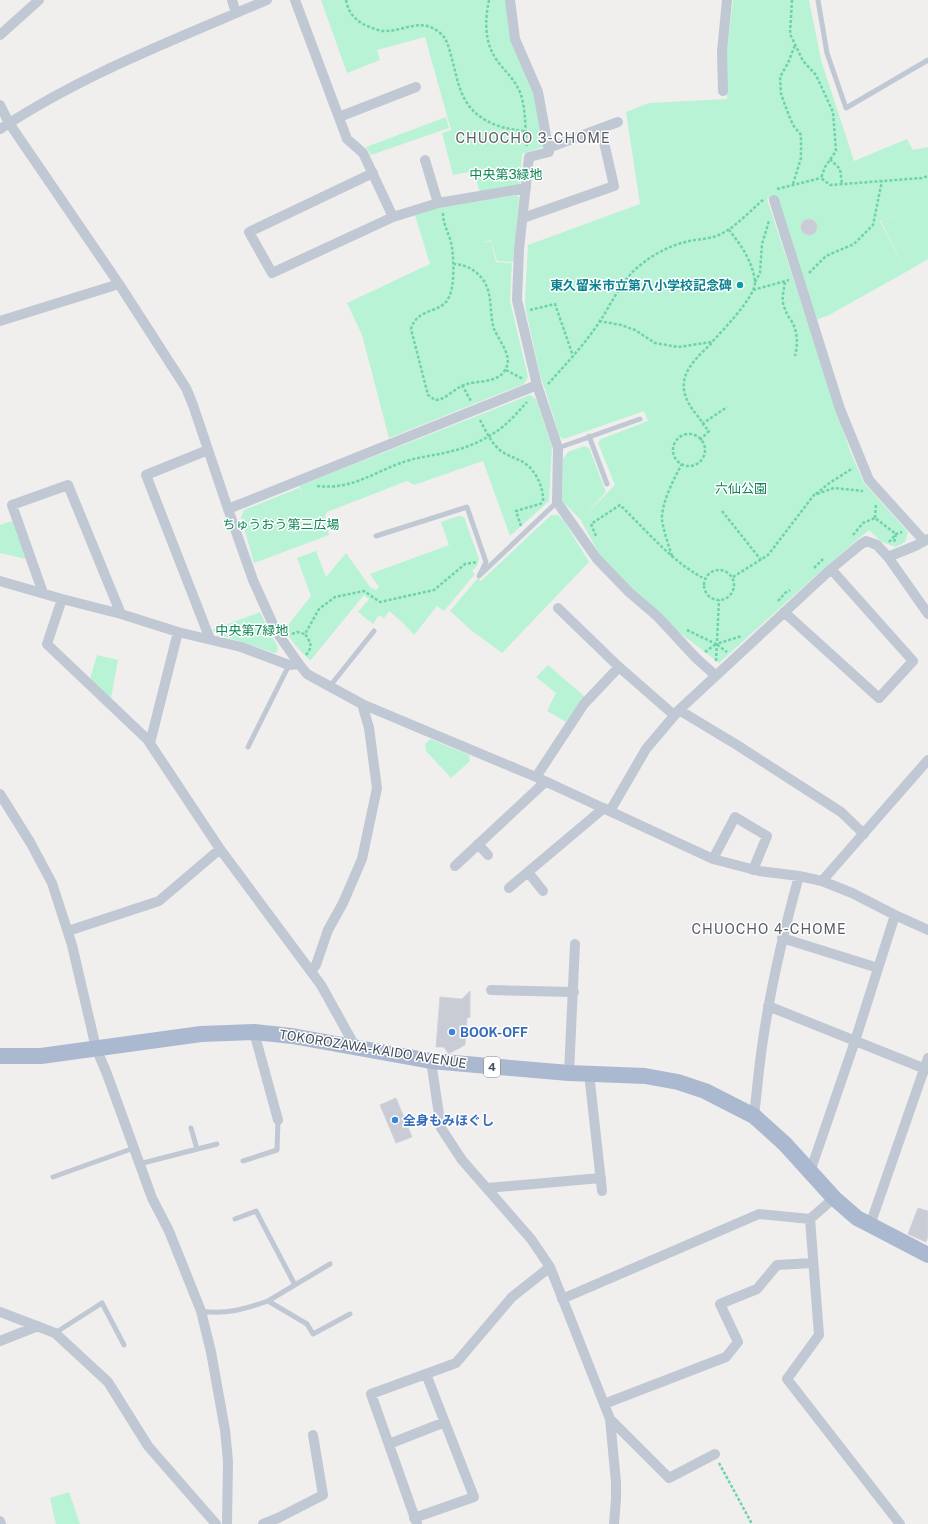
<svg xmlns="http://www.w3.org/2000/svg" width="928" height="1524" viewBox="0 0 928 1524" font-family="'Public Sans','Noto Sans JP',sans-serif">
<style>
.green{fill:#b8f3d5}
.building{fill:#c9ccd4;stroke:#d1d3da}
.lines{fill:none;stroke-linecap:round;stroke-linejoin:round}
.path{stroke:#6dd3ac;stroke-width:2.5;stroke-dasharray:3 2;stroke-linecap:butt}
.lane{stroke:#c0c8d4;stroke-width:5}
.street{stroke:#c0c8d4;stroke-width:10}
.primary{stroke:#abb9d0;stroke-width:16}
.culture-dot{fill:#0f9aa8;stroke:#fff;stroke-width:1.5}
.shop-dot{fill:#3f7fe0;stroke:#fff;stroke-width:1.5}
.labels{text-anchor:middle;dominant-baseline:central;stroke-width:3;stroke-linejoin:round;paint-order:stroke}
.shield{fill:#fff;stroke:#7c848e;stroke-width:1}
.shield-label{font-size:12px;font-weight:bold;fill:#444f5d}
.park-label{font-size:13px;fill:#0f8557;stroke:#fff}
.culture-label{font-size:13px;font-weight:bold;fill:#0d838f;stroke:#fff;text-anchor:end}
.shop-label{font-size:13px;font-weight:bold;fill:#366cbe;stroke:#fff;text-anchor:start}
.street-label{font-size:13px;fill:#444f5d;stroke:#fff}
.neighbourhood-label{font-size:14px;letter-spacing:1px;fill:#5a5d64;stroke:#fff}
</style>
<rect width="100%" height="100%" fill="#f1eeee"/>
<!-- green -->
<path class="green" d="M321,0H506L531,81L545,146L522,154L520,186L480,192L473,171L453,175L442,133L451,130L425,37L377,50L380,60L347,73Z
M733,0H809L821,60L854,161L907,139L913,150L928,147V259L906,272L881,221L909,209L880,221L906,272L829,315L816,320L776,196L767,199L850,451L864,483L908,532L905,542L896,547L882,542L869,530L823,569L719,663L663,620L658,614L601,557L580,519L562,501L563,459L568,452L584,446L589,448L606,492L586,514L615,485L598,443L601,439L648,421L644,411L564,439L560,437L540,374L526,311L525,302L528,245L640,204L626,112L649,103L727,99V50Z
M446,117L449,128L371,155L366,147Z
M517,195L519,198L513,262L497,261L491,240L481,243L491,241L496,262L512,263L510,301L528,377L524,384L389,438L362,335L347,303L430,264L414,212L481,200Z
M530,395L536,399L552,447L549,501L510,536L483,461L414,485L407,481L327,512L325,516L329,535L254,563L241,517L244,510L299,488L304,497L299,486Z
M551,515H558L564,521L589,562L502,653L472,631L450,611L478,578L481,581Z
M459,516L464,517L479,559L477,566L472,571L475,574L444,611L437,606L414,635L403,623L389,611L384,618L379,615L373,624L358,612L369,599L364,595L310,661L296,646L284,630L311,596L297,558L316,551L326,577L346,553L370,587L376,590L379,587L370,574L449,545L441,522Z
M12,521L26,559L0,553V525Z
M260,612L278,648L277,652L274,653L220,635L212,630Z
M97,655L118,660L111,698L90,679Z
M548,665L585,697L566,722L547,711L556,693L536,677Z
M430,739L469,755L470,761L451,778L426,751L425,744Z
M69,1492L80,1524H56L50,1498Z"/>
<!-- building -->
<path class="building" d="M801 227a8 8 0 1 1 16 0a8 8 0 1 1-16 0Z
M470,991V1017L467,1018L465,1045L450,1053H448L444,1047H436L440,997L462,999Z
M396,1098L412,1137L396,1143L380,1105Z
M918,1208L928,1211V1236L926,1242L908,1234Z"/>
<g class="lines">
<!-- path -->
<path class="path" d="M346,0C348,11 353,18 363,24C369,27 376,30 383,31C404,32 420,17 439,32C448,39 449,49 452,59C455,70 457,81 461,91C471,119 498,129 525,131
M489,0C485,20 484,41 496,59C505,72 516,80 521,95C526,111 525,130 527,146
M792,0L790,34L803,61L816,75L833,112L836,151L825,167L821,178L830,185L922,178L928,176
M830,159L840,169L842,184
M793,184L801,158V135L793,125L788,113L781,94L780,77L788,63L795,45
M777,189L821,178
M443,213C443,224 448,232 451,242C454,255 455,285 449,297C442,314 417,307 411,329L428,395L435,400C446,400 453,389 464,385C476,380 497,384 505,370C514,357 499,341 494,329C489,313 493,296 484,281C476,270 467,265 454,264
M809,273L826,256L854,244L873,225L882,181
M755,282L760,273L762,244L769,221
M785,282C784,289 782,296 783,303C785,310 787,315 791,320C798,332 798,343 795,356
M753,290L789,280
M530,310L555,304L573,356
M599,321L621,325L635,330L655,343L678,347L712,342C722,331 756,296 755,282C753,262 741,245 729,230
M506,370L523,379
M548,384C566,364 585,344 600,321C613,301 623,277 643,263C657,252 672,245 689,241C699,239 710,239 719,235C736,227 750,211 764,199
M462,385L471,401
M480,420C486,431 491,443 501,451C508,456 516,458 523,462C536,470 544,488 543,502
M702,424L727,407
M673 450a16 16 0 1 1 32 0a16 16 0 1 1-32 0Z
M700,440L709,431C702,424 702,421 696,414C671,383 688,365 712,343
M317,486C356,490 375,470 410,460C424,456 438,455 452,451C466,448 482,441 494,433C507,425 517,413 527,402
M816,494L828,484L853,468
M722,511L761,560
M875,518L876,504
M521,526L516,511L543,503
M853,535L863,523L875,518L896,534L894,543
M596,536L591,524L620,505C647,531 672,562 705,579
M889,542L896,534L902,532
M672,556C668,544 664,532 662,520C661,504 674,478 682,464
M814,568L823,559
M704 585a15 15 0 1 1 30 0a15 15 0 1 1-30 0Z
M733,577L768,555L814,495L834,488L863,491
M778,601L785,593L790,590
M687,630L716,644L742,636
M292,634L297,632L305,634
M705,652L716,644L727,652
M306,655C313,646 311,643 305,634L319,609L335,597L364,591L380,602L434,590L465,564L477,562
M716,661L719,600
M719,1463L752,1524"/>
<!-- lane -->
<path class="lane" d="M818,0L827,53L846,108L928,60
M589,436L607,484
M558,448L640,419
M376,536L467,507L486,562L479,576L557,502
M330,686L374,631
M248,747L289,665
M191,1128L197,1149
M243,1161L277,1150L278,1120
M139,1164L217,1144
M53,1177L134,1148
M235,1219L256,1211L295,1285
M268,1301L330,1264
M201,1311C226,1315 245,1309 268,1301L307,1324L313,1334L350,1314
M55,1333L102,1303L124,1345"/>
<!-- street -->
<path class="street" d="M232,0L236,13
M295,0L347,139L363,153L393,217
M510,0L515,39L538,92L549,152L529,157L519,249L517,300L537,385L558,448L557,502L597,559L629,592L658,617L696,658L715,675
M0,35L39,0
M723,91L722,52L727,0
M0,105L9,123L119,284L186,388L193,405L228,509L253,580L276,631L299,664L307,674L362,704L536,777L713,859L759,871L799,876L822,881L852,893L895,915L928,930
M339,117L416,87
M0,129C83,74 176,39 267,0
M548,148L618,122
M425,160L438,203
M373,173L249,232L272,273L393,217L438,203L526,188
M774,200L840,409L869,480L924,541
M523,218L614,186L601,129
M0,321L119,284
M208,450L146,475L210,639
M228,509L537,385
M888,557L928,614
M0,581L62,599L47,644L147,739L220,849L321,985L356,1048
M43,593L12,505L68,485L121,614
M62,599L121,614L178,632L241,647L289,665L299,664
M558,608L619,667L674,715
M784,612L879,698L913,661L831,569
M679,710L737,745L841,812L864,834
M150,743L178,632
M536,777L584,704L619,667
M0,794L30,842L52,883L72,945L96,1048L107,1074L152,1198L169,1231L201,1311L211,1352L225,1430L228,1461L227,1524
M610,811L646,749L679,710L831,569L860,545L866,541L877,545L888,557L915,546L928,539
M478,844L488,855
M713,859L735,817L767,836L753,870
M455,866L545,782
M528,872L543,891
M822,881L928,760
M509,888L604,808
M68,931L159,901L220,849
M782,938L878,968
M311,971L316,965L328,930L343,903L362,859L377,788L369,728L362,704
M491,990L574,992
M768,1006L928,1070
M254,1032L278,1120
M431,1061L441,1128L462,1160L531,1239L550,1267L610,1419L616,1482V1499L614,1524
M569,1073L575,944
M589,1073L602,1191
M754,1116C757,1091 759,1065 763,1040C771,985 784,930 799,876
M810,1172L855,1041L895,915
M487,1188L601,1178
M834,1198L810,1219L819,1335L787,1379L900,1524
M870,1225L928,1058
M562,1299L759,1214L810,1219
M0,1312L55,1333L108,1382L148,1446L216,1524
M0,1341L38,1326
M604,1404L726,1357L738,1342L720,1304L757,1289L777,1265L813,1263
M610,1419L669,1478L715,1454
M389,1444L445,1422
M414,1518L474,1497L426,1374
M0,1521L1,1524
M263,1524L278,1518L323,1495L313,1435
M417,1524L371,1394L456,1363L512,1297L550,1267"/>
<!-- primary -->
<path class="primary" d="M0,1056H41L201,1034L254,1032L292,1036L431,1061L569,1073L645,1076L678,1082L705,1091L754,1116L785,1144L834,1198L857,1218L928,1255"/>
</g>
<!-- markers -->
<circle class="culture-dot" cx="740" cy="285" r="4"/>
<g class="shop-dot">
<circle cx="452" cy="1032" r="4"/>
<circle cx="395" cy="1120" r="4"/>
</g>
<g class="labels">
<!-- shield labels -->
<rect class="shield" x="484" y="1057" width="16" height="20" rx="3"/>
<g class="shield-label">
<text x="492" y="1067">4</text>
</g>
<!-- park labels -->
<g class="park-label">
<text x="506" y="174">中央第3緑地</text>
<text x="741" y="488">六仙公園</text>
<text x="281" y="524">ちゅうおう第三広場</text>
<text x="252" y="630">中央第7緑地</text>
</g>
<!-- culture labels -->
<g class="culture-label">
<text x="732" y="285">東久留米市立第八小学校記念碑</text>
</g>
<!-- shop labels -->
<g class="shop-label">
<text x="460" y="1032">BOOK-OFF</text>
<text x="403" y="1120">全身もみほぐし</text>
</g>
<!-- street labels -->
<g class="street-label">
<text transform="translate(373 1049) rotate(9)">TOKOROZAWA-KAIDO AVENUE</text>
</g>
<!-- neighbourhood labels -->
<g class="neighbourhood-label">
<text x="533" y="138">CHUOCHO 3-CHOME</text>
<text x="769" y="929">CHUOCHO 4-CHOME</text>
</g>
</g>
</svg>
